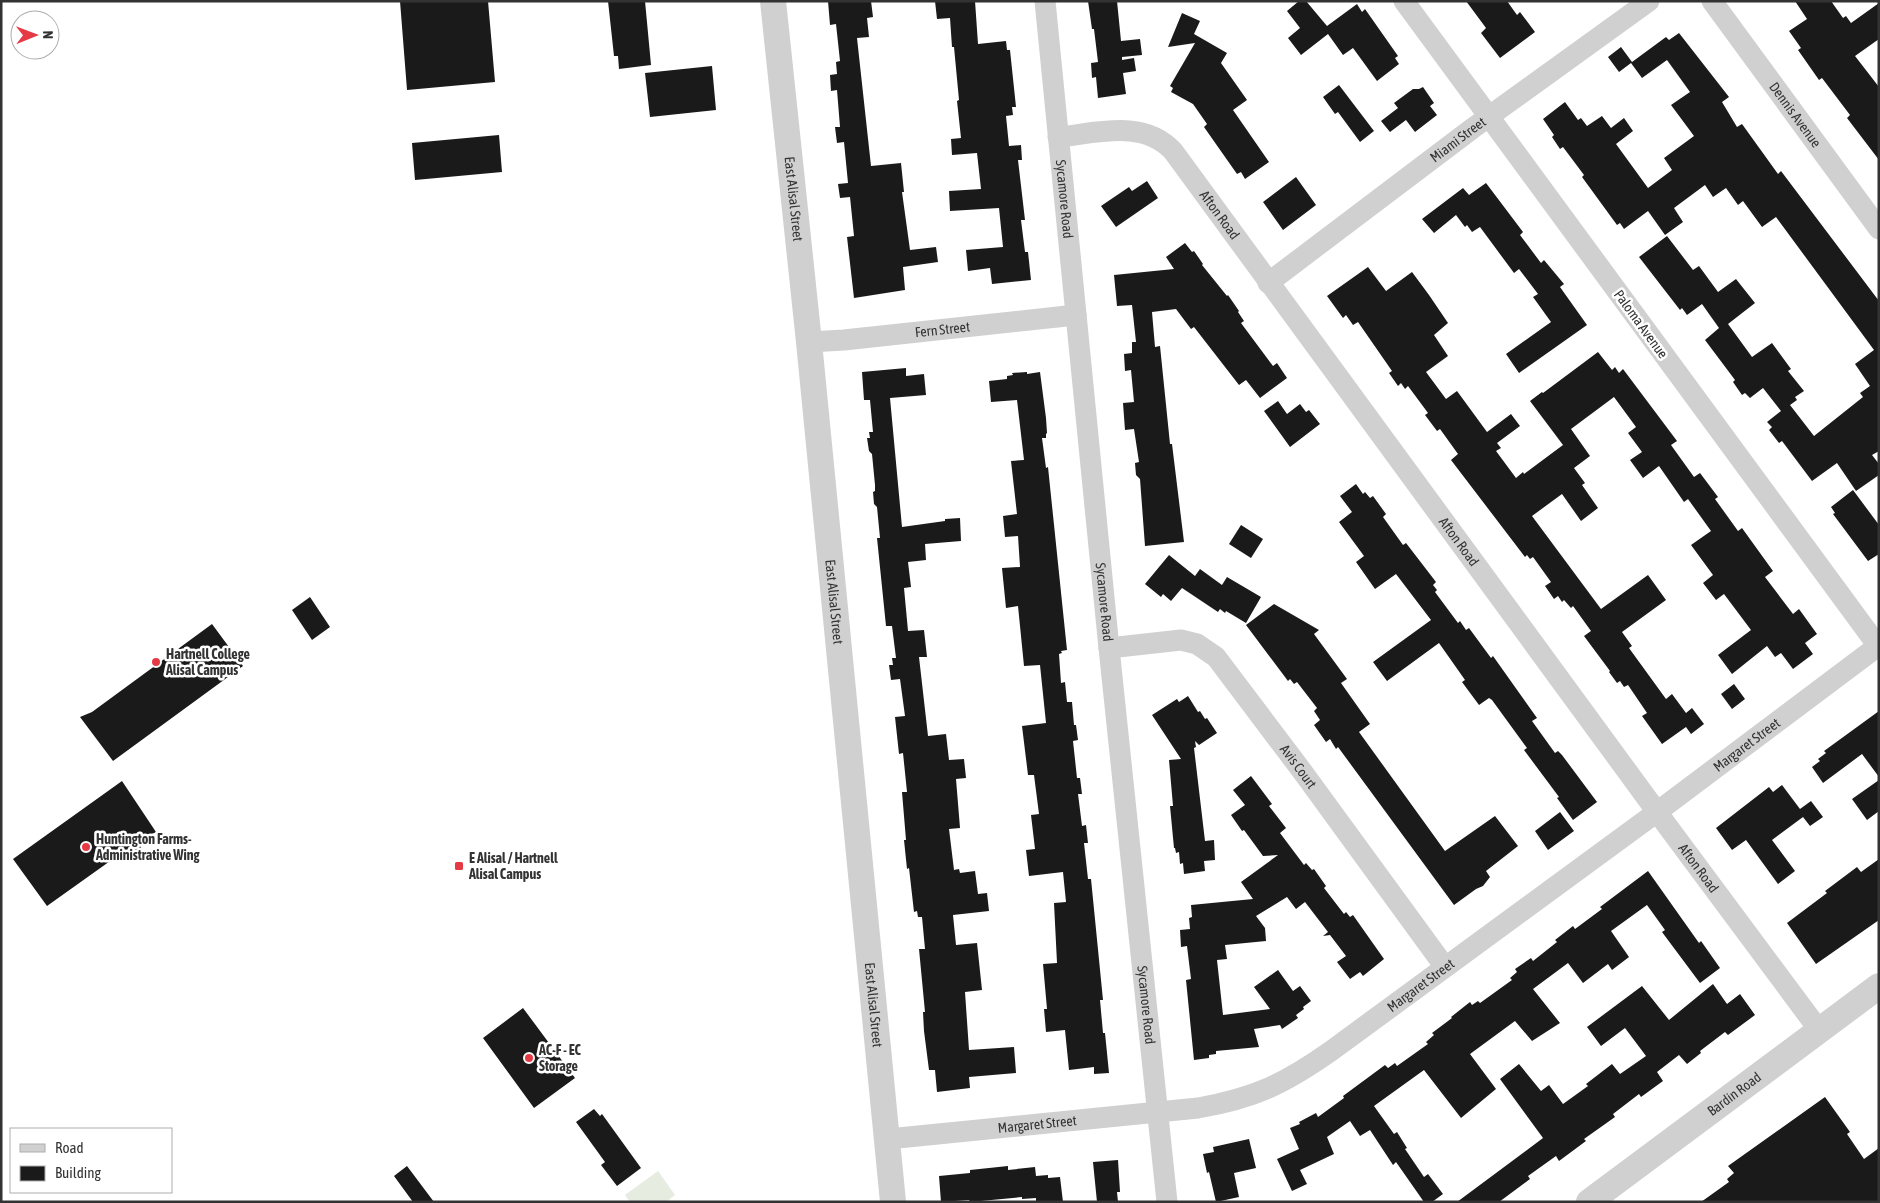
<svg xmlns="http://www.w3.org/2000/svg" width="1880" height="1203" viewBox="0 0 1880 1203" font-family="'Asap Condensed',sans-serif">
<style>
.green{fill:#e6ecdf}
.building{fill:#1a1a1a}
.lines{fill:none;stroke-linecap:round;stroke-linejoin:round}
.minor{stroke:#d0d0d0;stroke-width:21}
.tertiary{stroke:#d0d0d0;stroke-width:26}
.poi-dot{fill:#e63946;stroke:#fff;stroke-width:2}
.labels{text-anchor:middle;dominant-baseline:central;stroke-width:5;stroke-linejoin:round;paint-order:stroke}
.street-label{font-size:14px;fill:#333;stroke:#fff}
.poi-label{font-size:14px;font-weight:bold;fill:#333;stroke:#fff;text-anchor:start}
</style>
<rect width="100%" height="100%" fill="#fff"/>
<!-- green -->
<path class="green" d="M658,1171L675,1195L666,1202H630L625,1195Z"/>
<!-- building -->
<path class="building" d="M400,1H488L495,82L407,90Z
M608,1H645L651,65L619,69L618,56H614Z
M828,1H871L873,17L867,18L869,37L857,38L871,166L901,163L904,192H902L910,250L936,247L938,262L903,267L905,290L854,298L847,237L854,236L850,197L840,198L838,184L848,183L844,142L837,143L835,127H840L837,90L831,91L830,75L837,74L836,62L840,61L836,24L830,25Z
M935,1H975L978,44L1006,41L1007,50H1010L1016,107H1012L1013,115L1006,116L1009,146L1021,145L1022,160H1018L1025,220H1021L1025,252H1028L1031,280L992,284L990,268L968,271L966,250L1003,247L999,208L950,211L949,191L981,189L977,153L952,155L951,139L961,138L957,101L959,100L954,47H952L950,18L937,19Z
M1088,1H1117L1121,41L1140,39L1142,55L1122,57V60L1134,58L1136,71L1123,73L1126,94L1098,98L1096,77L1092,78L1091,63L1098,62L1094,29H1092Z
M1299,1H1306L1327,26L1357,4L1362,12L1365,9L1398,56L1395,58L1399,64L1377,81L1353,48L1343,55L1328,34L1301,55L1288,38L1300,28L1287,11Z
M1466,1H1507L1517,15L1520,12L1535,32L1500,58L1481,33L1486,28Z
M1795,1H1831L1843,18L1846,16L1851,23L1879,3V39L1855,56L1879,87V160L1847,118L1850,115L1822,78L1819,80L1798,50L1801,48L1789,31L1807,19Z
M1182,13L1200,21L1194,34L1227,53L1221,63L1247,100L1233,110L1269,162L1245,179L1241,172L1237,174L1204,127L1207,124L1193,104L1171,92L1173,88L1170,86L1195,43L1168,47Z
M1679,33L1729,97L1722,102L1737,127L1742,124L1778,174L1781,171L1879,301V451L1872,455L1879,464V475L1856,491L1837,463L1812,481L1782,441L1779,443L1769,430L1772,427L1767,422L1781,411L1763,388L1750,398L1745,393L1742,395L1733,382L1735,380L1705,340L1719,328L1702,304L1687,315L1682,308L1680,310L1639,257L1667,236L1693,270L1699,266L1718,292L1736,279L1755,303L1728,324L1752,357L1772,343L1791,369L1788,371L1804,391L1795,397L1797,400L1790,405L1814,436L1863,397L1860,393L1870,386L1855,364L1874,350L1776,217L1762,227L1743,201L1738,205L1726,188L1713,197L1705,185L1674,208L1683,222L1665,235L1648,211L1624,229L1620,223L1617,225L1582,177L1584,175L1563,147L1560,149L1552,137L1554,135L1543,119L1565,102L1578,120L1581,118L1587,126L1602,116L1611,128L1624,118L1633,131L1616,144L1648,188L1672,170L1664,158L1694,136L1671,105L1690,92L1667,60L1642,78L1631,63L1619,72L1608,57L1621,47L1632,62L1666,37L1669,40Z
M712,66L716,110L650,117L645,73Z
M1339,85L1374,131L1360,142L1338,112L1335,114L1323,97Z
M1423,87L1434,103L1430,106L1437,115L1415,132L1406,120L1390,132L1381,121L1398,108L1394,103L1413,89H1419Z
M499,135L502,172L415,180L412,143Z
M1296,177L1316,205L1283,230L1263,202Z
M1147,181L1158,198L1116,227L1101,206L1129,187L1132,191Z
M1486,183L1523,232L1520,235L1541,263L1544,260L1564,284L1560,287L1587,325L1519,373L1506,354L1551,322L1533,297L1538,294L1519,269L1514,273L1480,227L1472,232L1467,225L1465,227L1456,215L1434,233L1422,219L1463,188L1469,195Z
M1185,243L1192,252L1194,251L1203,264L1202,265L1227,296L1228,295L1239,311L1238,312L1244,321L1241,323L1273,366L1277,363L1287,378L1260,398L1246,380L1239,385L1194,327L1191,329L1176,309L1152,312L1155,347L1160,346L1170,444H1172L1184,542L1145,546L1140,479L1136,475L1135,463L1139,462L1134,429L1125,430L1123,403L1134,402L1131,370L1125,371L1124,354L1132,353V342H1136L1132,305L1117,306L1114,275L1174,269L1166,257Z
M1368,267L1386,291L1412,272L1429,295L1448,323L1434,335L1448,356L1426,372L1446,399L1457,391L1487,432L1511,414L1520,426L1497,443L1501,448L1496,451L1516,478L1523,472L1524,474L1563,445L1530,401L1542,392L1543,393L1598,352L1612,370L1615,367L1619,373L1623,369L1677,441L1671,445L1694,477L1700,473L1718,497L1715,499L1738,531L1742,528L1773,571L1765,577L1793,614L1799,609L1817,634L1805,643L1813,654L1793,669L1781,653L1775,657L1767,646L1732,674L1718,655L1751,630L1724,594L1716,600L1703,583L1713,575L1691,545L1711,531L1688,499L1684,502L1659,466L1643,478L1630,460L1642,452L1628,433L1636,427L1614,397L1571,429L1590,456L1574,468L1585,483L1582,485L1598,508L1581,521L1562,494L1532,516L1601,609L1648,575L1666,600L1622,632L1632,646L1629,648L1666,699L1672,694L1686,713L1692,708L1704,724L1691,734L1686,727L1662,744L1642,716L1647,713L1628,685L1624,687L1620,681L1617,683L1609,672L1610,671L1584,636L1591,631L1573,606L1571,608L1564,600L1562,602L1558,596L1554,599L1545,586L1551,582L1533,557L1530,559L1527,555L1525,557L1451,460L1458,454L1440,429L1437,431L1425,415L1428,413L1408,386L1405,389L1401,383L1398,386L1389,373L1392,371L1358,322L1353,325L1346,315L1343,318L1327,296Z
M906,368V376L924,374L926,395L890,398L902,527L945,521V519L960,518L961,541L925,544L926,560L908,562L911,587L904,588L908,631L924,630L927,657H919L928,736L946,734L949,760L964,759L966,778L956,779L960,828L949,829L954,870L959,869L960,873L975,871L978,894L987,893L989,911L953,915L956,945L977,943L982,990L965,992L969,1050L1014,1047L1016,1073L969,1077L970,1088L937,1092L935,1070H929L924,1031L923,1012H925L919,949H925L922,917H918L917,911L914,912L909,868L907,869L904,840H906L902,792H907L903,753L899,754L895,717L905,716L900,679L891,680L889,665H893L892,658H896L892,626H886L877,538H880L877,507L874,504L873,492L875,491V485L872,454L869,451L867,438H870L869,432H873L870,400H864L862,372Z
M1027,372V374L1040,372L1046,418L1047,433L1046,434V438H1042L1046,468L1048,467L1067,650L1061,651L1062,653L1059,654L1061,683L1065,682L1067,702H1072L1074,725H1076L1078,740L1073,741L1077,778H1080L1082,794H1078L1082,826L1086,825L1088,843H1084L1088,879H1091L1103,1000H1100L1103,1033H1105L1109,1073L1094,1074V1067L1069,1070L1065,1030L1046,1032L1044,1009H1047L1043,964L1057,963L1054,903L1066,902L1063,872L1029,876L1026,850L1035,849L1031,815L1039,814L1034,775H1028L1022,726L1046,723L1040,665L1024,666L1018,606L1006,608L1002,568L1020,567L1018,536L1005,537L1003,516L1017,514L1011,461L1024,460L1017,400L991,402L989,381L1007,379V376L1013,375L1012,373Z
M1278,401L1287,414L1300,404L1306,412L1309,410L1320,424L1290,447L1264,411Z
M1356,484L1363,494L1365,492L1370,498L1373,496L1386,514L1383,517L1403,545L1406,543L1436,582L1433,585L1437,590L1435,592L1458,623L1460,621L1466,630L1469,628L1491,658L1493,656L1537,718L1532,721L1555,753L1558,751L1562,755L1597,802L1573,820L1557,798L1559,797L1524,750L1527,748L1492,700L1489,698L1479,705L1462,682L1465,680L1439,643L1387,681L1373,662L1431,620L1396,574L1375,589L1356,562L1364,556L1339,522L1352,512L1340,496Z
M1853,490L1879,525V554L1868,561L1833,514L1835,513L1831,507Z
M1241,525L1263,539L1251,558L1229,544Z
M1169,555L1195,576L1200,569L1222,585L1227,577L1261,597L1246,623L1226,611L1225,613L1220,609L1218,612L1182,588L1171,601L1163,594L1161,597L1145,584Z
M310,597L330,627L312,640L292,610Z
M1274,604L1319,630L1314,634L1347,679L1341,683L1370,724L1359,732L1445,851L1495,816L1518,846L1486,871L1490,877L1483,886L1476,889L1454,905L1338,747L1336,749L1330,739L1326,742L1314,725L1320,720L1314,711L1317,708L1297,682L1294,684L1290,679L1288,681L1246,625Z
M212,624L243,666L113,761L80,717L92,712Z
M1734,684L1745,699L1732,709L1721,694Z
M1188,696L1198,712L1200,711L1205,719L1207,718L1217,733L1199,745L1195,741L1196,747L1194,748L1205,841L1214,840L1215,860L1204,861L1205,871L1184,874L1183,863L1180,864L1179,852L1176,853L1175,848H1174L1170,806H1173L1169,760L1181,759L1152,715L1177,699L1179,702Z
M1879,711V777L1862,754L1823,783L1812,767L1820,761L1818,759L1826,753L1824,751Z
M1251,776L1272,804L1269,806L1286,828L1280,833L1304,865L1306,863L1312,870L1314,869L1326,886L1324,888L1344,914L1346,912L1350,917L1353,915L1384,959L1363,976L1360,972L1350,979L1337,962L1346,956L1330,935L1323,936L1328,932L1305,902L1296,909L1287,897L1256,916L1265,928L1266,941L1225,945L1227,959L1217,960L1223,1015L1270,1009L1254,987L1278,970L1293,991L1300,986L1311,1001L1303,1007L1304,1009L1296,1015L1298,1018L1282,1029L1280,1025L1254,1029L1259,1047L1216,1051V1054L1209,1055V1058L1194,1060L1186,980L1191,979L1187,946L1181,947L1180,930L1190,929L1189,918L1192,917L1191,905L1253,899L1241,882L1278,855L1263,856L1244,830L1242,831L1231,815L1245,805L1233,790Z
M1879,780V811L1867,820L1852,799Z
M122,781L156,832L138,842L143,851L129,862L120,854L47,906L13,859Z
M1782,785L1800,809L1811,801L1823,817L1810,826L1803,817L1772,840L1795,871L1778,884L1746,840L1732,850L1716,828L1769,787L1773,792Z
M1560,812L1574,831L1548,850L1535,831Z
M1879,859V920L1816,964L1787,923L1827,893L1825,891L1857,867L1861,872Z
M1648,871L1699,943L1701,941L1720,968L1700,983L1662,932L1665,930L1647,905L1611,931L1629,957L1612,970L1608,964L1583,983L1568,963L1533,989L1560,1023L1532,1041L1515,1021L1470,1054L1496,1089L1461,1118L1424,1070L1374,1106L1394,1134L1397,1132L1407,1148L1405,1149L1424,1177L1428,1174L1443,1194L1432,1202H1424L1396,1162L1393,1165L1370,1130L1360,1136L1350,1121L1327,1137L1334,1154L1300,1170L1307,1184L1292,1191L1277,1159L1299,1149L1290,1128L1300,1124L1299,1122L1316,1113L1318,1117L1344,1098L1343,1096L1385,1065L1388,1068L1395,1063L1397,1066L1428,1044L1426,1042L1434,1035L1432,1033L1452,1018L1451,1017L1470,1002L1472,1005L1478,1001L1480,1003L1512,980L1510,978L1517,972L1515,969L1531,958L1533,961L1557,942L1555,940L1573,926L1575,929L1602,909L1600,907Z
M1713,984L1727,1004L1740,994L1755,1015L1728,1035L1725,1032L1700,1051L1701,1053L1687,1064L1679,1055L1657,1072L1663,1081L1641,1097L1639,1094L1613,1114L1615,1117L1584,1139L1586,1141L1559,1161L1556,1156L1528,1176L1530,1179L1499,1202H1457L1543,1138L1500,1079L1519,1064L1541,1091L1549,1085L1563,1104L1588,1086L1586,1084L1612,1064L1620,1074L1646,1056L1625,1028L1601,1046L1587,1027L1642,986L1669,1020Z
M523,1008L575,1078L534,1108L483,1038Z
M1825,1097L1850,1132L1847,1134L1864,1159L1879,1148V1202H1701L1729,1182L1727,1179L1734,1173L1728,1166Z
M594,1109L600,1116L602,1114L641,1168L617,1186L601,1165L605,1162L576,1122Z
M1249,1139L1256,1168L1234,1173L1239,1197L1216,1202L1209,1172L1207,1173L1203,1154L1214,1152L1213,1147Z
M1118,1160L1120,1192H1117L1118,1202H1097L1093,1162Z
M407,1166L434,1202H413L394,1176Z
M1008,1166V1170L1035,1167L1036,1176L1048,1175V1178L1060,1177L1063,1202H1036V1198L1022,1199V1197L970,1202L969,1200L941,1202L939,1176L970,1173V1170Z"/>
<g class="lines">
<!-- minor -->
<g class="minor">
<path id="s1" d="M1045,1L1109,648L1167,1202"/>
<path id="s2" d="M1712,1L1879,229"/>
<path id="s3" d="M1058,137C1098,133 1143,119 1173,151L1657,812L1819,1030"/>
<path id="s4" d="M1268,283L1473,128L1649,1"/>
<path id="s5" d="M809,342L844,340L1076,315"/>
<path id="s6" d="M1109,648L1181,640L1197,644L1216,657L1302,771L1445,967"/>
<path id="s7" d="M888,1139L1198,1108C1255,1098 1284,1084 1331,1051L1657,812L1878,646L1404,1"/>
</g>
<!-- tertiary -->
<g class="tertiary">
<path id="s8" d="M773,1L809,342L893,1202"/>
<path id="s9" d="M1589,1202L1879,986"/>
</g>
</g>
<!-- markers -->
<g class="poi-dot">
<circle cx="156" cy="662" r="5"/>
<circle cx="86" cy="847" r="5"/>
<rect x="454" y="861" width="10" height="10" rx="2.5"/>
<circle cx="529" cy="1058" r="5"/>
</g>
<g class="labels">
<!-- street labels -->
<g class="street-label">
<text stroke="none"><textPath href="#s2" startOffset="141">Dennis Avenue</textPath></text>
<text stroke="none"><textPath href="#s4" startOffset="238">Miami Street</textPath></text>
<text stroke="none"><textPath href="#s8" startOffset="199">East Alisal Street</textPath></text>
<text stroke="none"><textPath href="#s1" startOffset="199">Sycamore Road</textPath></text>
<text stroke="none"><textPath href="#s3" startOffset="200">Afton Road</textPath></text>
<text transform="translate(1641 324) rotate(54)">Paloma Avenue</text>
<text stroke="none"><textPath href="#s5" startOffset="134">Fern Street</textPath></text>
<text stroke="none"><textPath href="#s3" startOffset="605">Afton Road</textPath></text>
<text stroke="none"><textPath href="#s8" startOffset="604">East Alisal Street</textPath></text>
<text stroke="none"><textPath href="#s1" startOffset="604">Sycamore Road</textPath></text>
<text stroke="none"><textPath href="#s7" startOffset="974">Margaret Street</textPath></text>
<text stroke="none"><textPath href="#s6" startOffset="249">Avis Court</textPath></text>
<text stroke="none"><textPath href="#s3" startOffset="1010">Afton Road</textPath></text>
<text stroke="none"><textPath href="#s7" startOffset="569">Margaret Street</textPath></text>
<text stroke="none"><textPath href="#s8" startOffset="1009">East Alisal Street</textPath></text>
<text stroke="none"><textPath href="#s1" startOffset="1009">Sycamore Road</textPath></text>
<text stroke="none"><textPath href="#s9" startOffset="181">Bardin Road</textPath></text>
<text stroke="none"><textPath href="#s7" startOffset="150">Margaret Street</textPath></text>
</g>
<!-- poi labels -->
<g class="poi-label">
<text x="166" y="654">Hartnell College<tspan x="166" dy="16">Alisal Campus</tspan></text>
<text x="96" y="839">Huntington Farms-<tspan x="96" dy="16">Administrative Wing</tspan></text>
<text x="469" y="858">E Alisal / Hartnell<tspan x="469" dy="16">Alisal Campus</tspan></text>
<text x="539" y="1050">AC-F - EC<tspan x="539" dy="16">Storage</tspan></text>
</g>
</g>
<!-- border -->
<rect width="1880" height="1203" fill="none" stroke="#333333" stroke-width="5"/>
<!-- legend -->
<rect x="10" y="1128" width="162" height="65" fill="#ffffff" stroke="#adadad"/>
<rect x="20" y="1144" width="25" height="8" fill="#d0d0d0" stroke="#adadad"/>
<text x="55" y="1153" font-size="15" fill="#333333">Road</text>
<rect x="20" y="1166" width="25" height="15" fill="#1a1a1a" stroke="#adadad"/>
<text x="55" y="1178" font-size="15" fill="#333333">Building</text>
<!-- north arrow -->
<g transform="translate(35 35) rotate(89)"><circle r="24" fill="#ffffff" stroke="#adadad"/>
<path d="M0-4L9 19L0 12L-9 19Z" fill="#e63946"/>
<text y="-8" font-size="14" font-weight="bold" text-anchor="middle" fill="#333333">N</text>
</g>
</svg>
